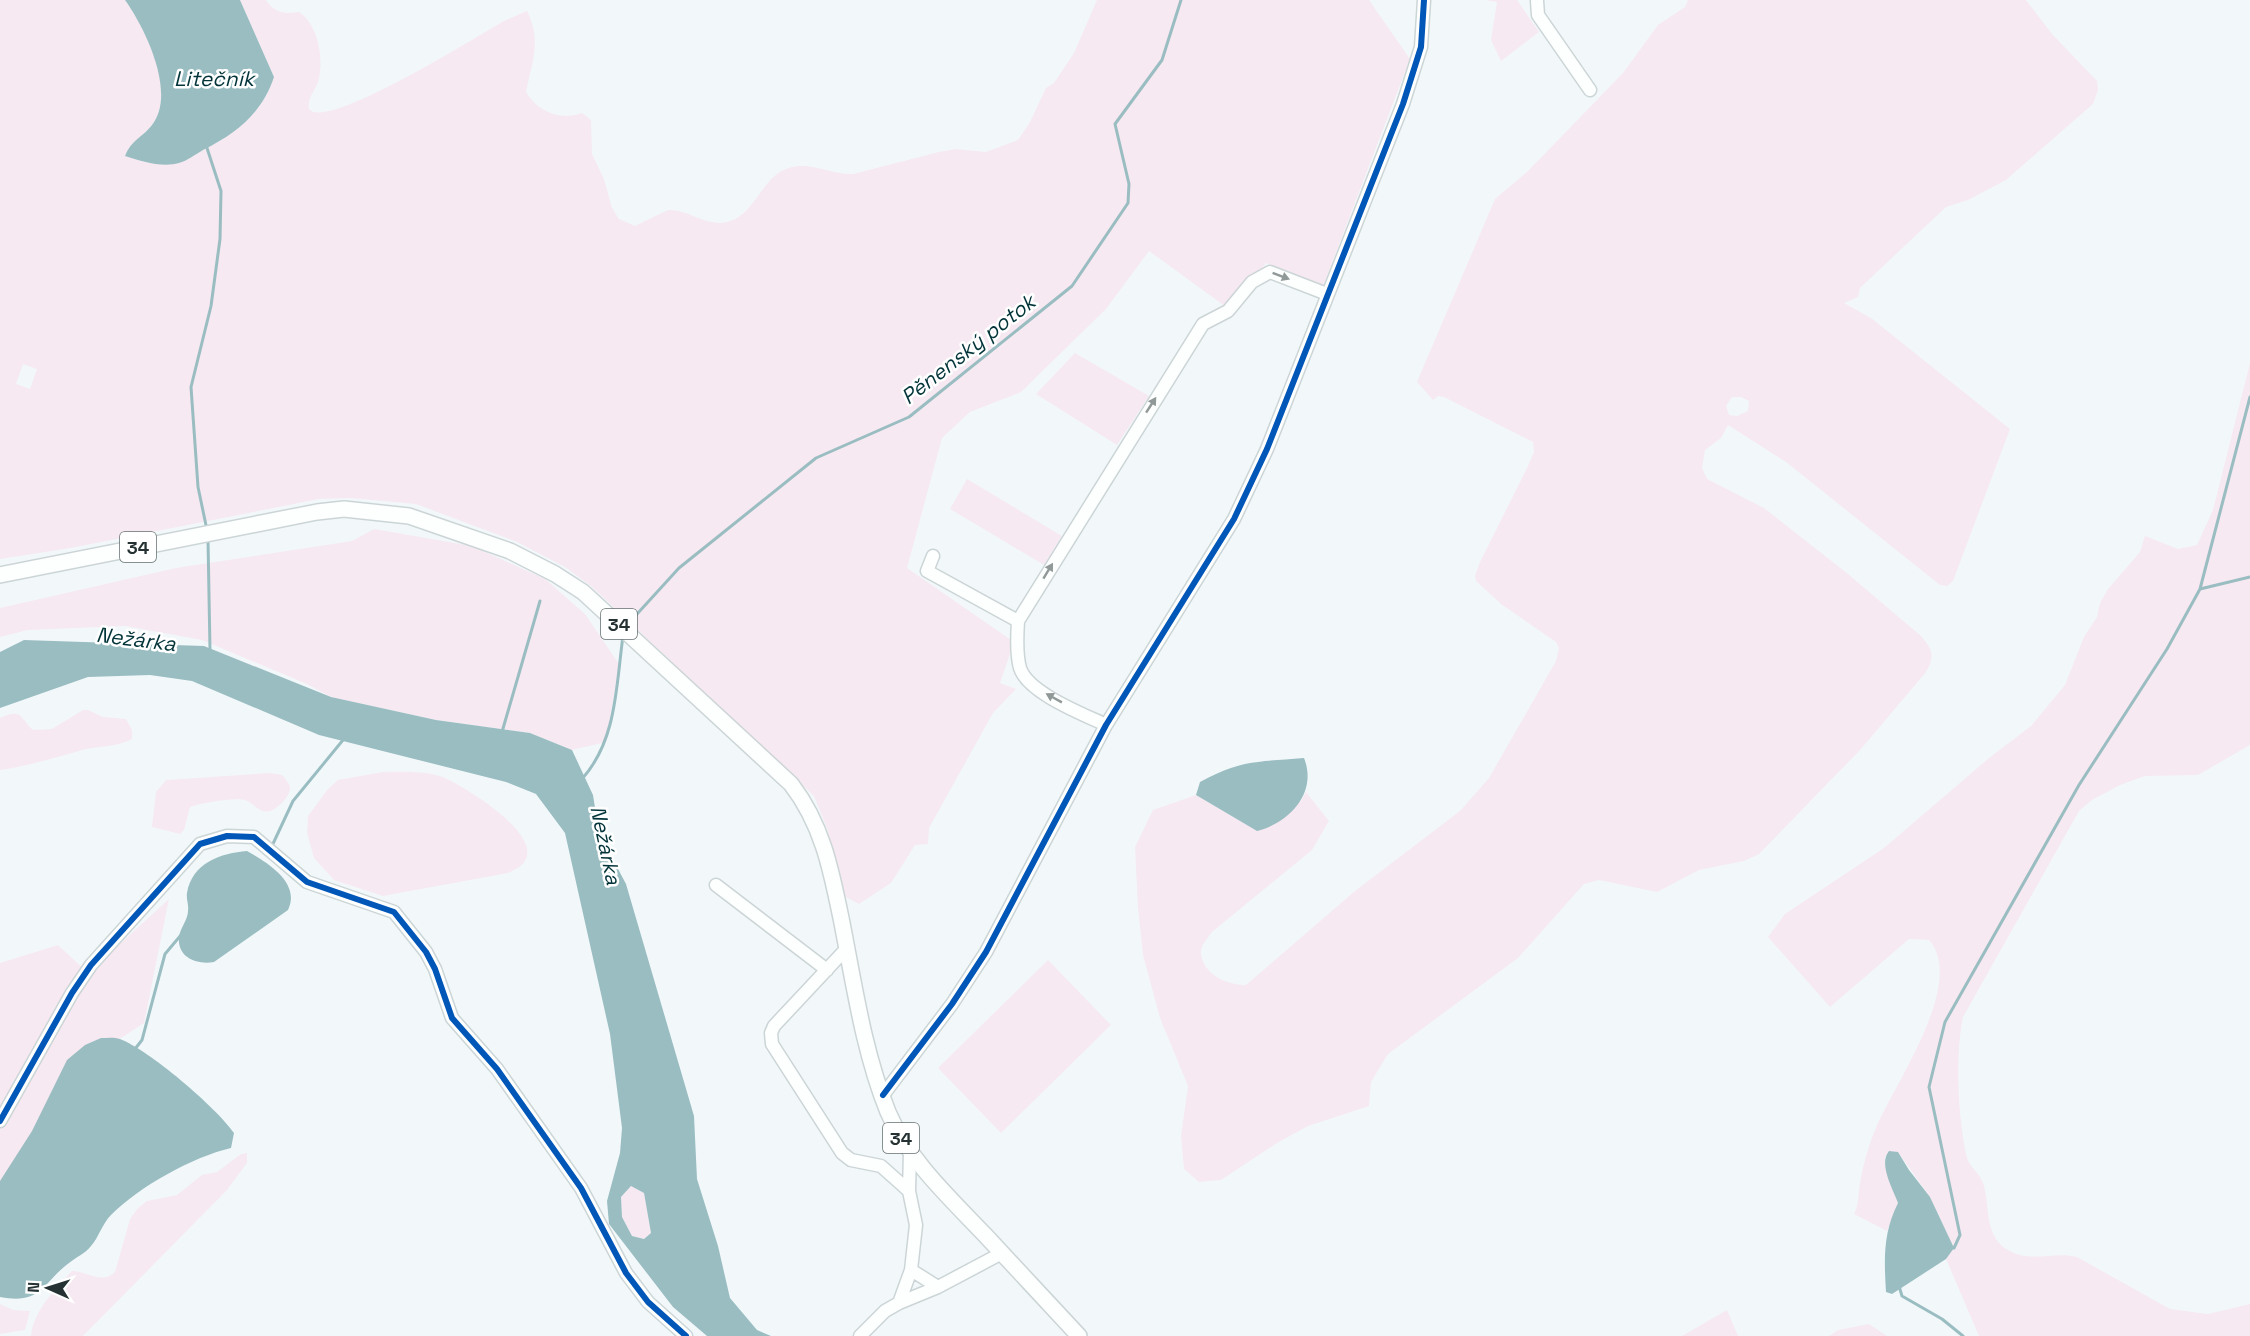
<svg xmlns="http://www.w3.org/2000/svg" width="2250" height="1336" viewBox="0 0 2250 1336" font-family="'Space Grotesk',sans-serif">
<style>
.green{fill:#f6e9f1;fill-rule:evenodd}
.water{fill:#9abdc2;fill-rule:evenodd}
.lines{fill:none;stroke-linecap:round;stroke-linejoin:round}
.stream{stroke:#9abdc2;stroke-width:3}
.minor-casing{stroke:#ccd5d6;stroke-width:15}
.major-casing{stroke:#ccd5d6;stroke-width:18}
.minor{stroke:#fdfefe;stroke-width:12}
.major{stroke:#fdfefe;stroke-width:15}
.cycleway-casing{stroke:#fff;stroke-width:10}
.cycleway{stroke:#0057b8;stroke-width:6}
.oneway{fill:#919898}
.labels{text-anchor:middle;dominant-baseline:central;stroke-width:5;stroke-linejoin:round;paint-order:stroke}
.shield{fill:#fff;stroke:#666f70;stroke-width:1.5}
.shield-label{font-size:18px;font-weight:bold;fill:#253133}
.water-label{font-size:21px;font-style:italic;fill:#023439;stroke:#fff}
</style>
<rect width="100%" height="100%" fill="#f2f8fa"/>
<!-- green -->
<path class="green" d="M0,0H125C145,28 177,92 152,125C142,138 133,139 125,155C140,162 162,167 179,163C187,161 196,154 203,150C237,133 262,113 274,77L240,0H266C274,13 284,14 299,12C317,23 324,57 319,78C317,90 307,96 309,109C326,132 480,34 506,20L527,11C542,41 532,61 526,92C538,112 560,121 582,113L591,120L592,154L604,179L612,208L619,219L635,226L668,210C688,209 706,227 727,222C756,215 761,176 789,168C810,161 832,175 853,174L939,152L956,149L986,152L1018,140L1030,122L1046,88L1054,83L1074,53L1097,0H1369L1410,59L1323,286L1266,263L1233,312L1149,251L1106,309L1021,392L970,412L942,438L907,568L1014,642L1000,683L1016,689L993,713L929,828L928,844L915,845L891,883L859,904L844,896L827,828L814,796L591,586L565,567L517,542L416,504L350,498L319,499L71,548L0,559ZM23,364L37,369L30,389L16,384Z
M1485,0H1517L1539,32L1501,61L1491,40L1497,2Z
M1688,0H2026L2052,34L2097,81L2098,90L2093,104L2006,180L1968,200L1946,207L1860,288L1858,297L1844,303L1871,318L2010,429L1953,581L1947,586L1940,585L1786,462L1728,425L1721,438L1705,450L1702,468L1707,479L1764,508L1848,574L1921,636C1933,650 1935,656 1926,672L1861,749L1759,854L1744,861L1699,870L1657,892L1599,880L1584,884L1518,958L1388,1054L1371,1082L1369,1106L1308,1126L1277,1143L1221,1180L1199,1182L1184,1169L1181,1136L1188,1086L1160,1018L1143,955L1138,908L1135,847L1153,810L1196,795L1257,831L1301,801L1306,792L1329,821L1312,850L1212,932C1207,939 1200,946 1201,954C1204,975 1227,985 1246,985L1355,891L1460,811L1489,778L1556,661L1559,648L1556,642L1501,604L1476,581L1475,576L1480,562L1528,466L1534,452L1533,442L1444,397L1438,396L1433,400L1417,382L1495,199L1528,171L1623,73L1658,25L1685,7ZM1732,397H1741L1749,401L1748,411L1737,416L1729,415L1726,406Z
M1075,353L1149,396L1117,445L1036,394Z
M2250,363V745L2198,775L2145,776L2120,785L2092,800L2079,811L1963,1017C1955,1056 1958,1115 1966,1154C1968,1167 1981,1173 1984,1186C1990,1209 1984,1238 2010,1251C2032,1263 2054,1251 2077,1257L2170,1309L2208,1314L2250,1304V1336H1979L1946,1259L1954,1248L1930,1197L1898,1152L1885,1156V1164L1898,1203L1887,1231L1854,1214C1859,1204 1858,1194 1860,1183C1863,1165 1868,1147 1875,1130C1893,1086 1967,983 1929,940L1909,939L1830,1007L1768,937L1785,914L1884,848L1989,758L2031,726L2065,685L2084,637L2097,617L2100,603L2108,589L2140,552L2145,536L2178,549L2197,545L2213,510Z
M967,479L1062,536L1044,565L950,509Z
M374,529L472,546L545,579L585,614L619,664L606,742L572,750L530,733L436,720L331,697L307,684L202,640L125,626L28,630L0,637V608L176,568L352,541Z
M83,710H88L103,717L126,719L132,730V739C118,747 98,746 82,750C55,758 28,766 0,770V718C23,708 19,717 33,730L52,729Z
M383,772C403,772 428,770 447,779C472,791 568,850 508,873L383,896L334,880L314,858L307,833L308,816L328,789L338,780Z
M270,773L282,775C285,778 289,783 290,787C291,796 277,809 270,811C260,814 254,803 245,800C236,797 199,803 190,807L184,830L180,834L152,827L156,792L166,780Z
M169,899L144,1023L121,1038L80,1055L0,1191V963L58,945L88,973Z
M1048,960L1111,1025L1001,1133L938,1068Z
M247,1153V1163L227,1190L83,1336H31C33,1311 56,1288 72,1271C87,1271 102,1285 115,1272L130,1219L138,1208L147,1201L177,1195L202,1175L217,1172L241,1154Z
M631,1186L644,1193L651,1233L644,1239L632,1236L622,1217L621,1197Z
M0,1304L13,1310L30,1311L25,1330L0,1334Z
M1727,1310L1738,1336H1682Z
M1869,1324L1887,1336H1829L1838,1330Z"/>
<!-- water -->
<path class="water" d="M125,0H240L274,77C262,113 237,133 203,150C196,154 187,161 179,163C162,168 141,161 125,156C132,139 142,138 152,125C177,93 145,28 125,0Z
M24,640L204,646L331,697L436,720L530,733L572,750L593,795L599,833L626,884L694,1116L697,1179L718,1246L730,1298L757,1330L771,1336H707L673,1307L609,1224L607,1201L620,1153L622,1128L610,1034L565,833L536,794L506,782L319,735L192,681L150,675L88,677L0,708V652ZM631,1186L644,1193L651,1233L644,1239L632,1236L622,1217L621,1197Z
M1304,758C1318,793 1289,823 1257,831L1196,795L1200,782C1243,759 1258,762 1304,758Z
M247,851C268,863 301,883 288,910L214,962C197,965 177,958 179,937C180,928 188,920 188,911C189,905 186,899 187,893C192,863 221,853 247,851Z
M101,1038C107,1038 114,1037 120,1039C149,1050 216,1107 234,1133L231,1148C192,1157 139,1187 111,1215C102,1224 99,1237 91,1246C85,1254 76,1257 69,1263C42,1283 42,1305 0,1297V1181L32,1131L67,1060L85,1045Z
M1889,1151L1898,1152L1909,1170L1930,1197L1954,1248L1946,1259L1892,1294L1886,1292C1884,1259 1883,1233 1898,1203C1893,1189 1878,1164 1889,1151Z"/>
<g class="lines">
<!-- stream -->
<path class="stream" d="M206,145L221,191L220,239L211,306L191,387L198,487L207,530
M208,540L210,650
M2200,589L2250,577
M627,625L679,568L816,458L909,417L1072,286L1128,203L1129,184L1115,124L1162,60L1181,0
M502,732L540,601
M582,779C617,740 616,686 623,636
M271,848L293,801L343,740
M135,1049L142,1040L165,954L181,935
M1951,1248H1954L1960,1235L1929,1087L1945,1022L2079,785L2167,649L2200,589L2250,397
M1899,1286L1902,1296L1942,1319L1963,1336"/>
<defs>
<path id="minor" d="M1537,1L1538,15L1590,90
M933,556L927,571L1018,621
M1106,725C1083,714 1028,693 1020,668C1016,654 1017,636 1018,621L1203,324L1228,311L1252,282L1270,272L1327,294
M716,885L827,970
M847,948L774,1026L771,1033L772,1044L842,1153L851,1160L881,1166L909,1191
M883,1095L952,1004L986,952L1106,725L1234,519L1267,449L1403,104L1421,47L1424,0
M0,1121L72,993L91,965L200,844L227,836L254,837L307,882L394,912L426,952L435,969L452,1018L497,1069L581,1188L626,1273L648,1302L686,1336
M911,1270L938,1287
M899,1303L938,1287L1002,1253
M860,1336L885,1311L899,1303L911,1270L916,1225L909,1191L910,1152"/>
<path id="major" d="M0,575L317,512L344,509L409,516L510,551L555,574L583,592L791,784C822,824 831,869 841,918C854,983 863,1050 888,1112C909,1161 950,1198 986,1236C1017,1269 1048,1303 1079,1336"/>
</defs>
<!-- minor casing -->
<use href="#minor" class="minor-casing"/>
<!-- major casing -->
<use href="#major" class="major-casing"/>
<!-- minor -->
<use href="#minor" class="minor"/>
<!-- major -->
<use href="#major" class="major"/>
<defs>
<path id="cycleway" d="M883,1095L952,1004L986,952L1106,725L1234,519L1267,449L1403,104L1421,47L1424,0
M0,1121L72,993L91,965L200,844L227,836L254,837L307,882L394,912L426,952L435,969L452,1018L497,1069L581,1188L626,1273L648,1302L686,1336"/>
</defs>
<!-- cycleway casing -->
<use href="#cycleway" class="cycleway-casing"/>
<!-- cycleway -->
<use href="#cycleway" class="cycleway"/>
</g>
<!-- one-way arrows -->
<defs><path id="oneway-solid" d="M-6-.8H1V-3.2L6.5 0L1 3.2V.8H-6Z" transform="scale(1.5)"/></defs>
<g class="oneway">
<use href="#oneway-solid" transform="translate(1281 276) rotate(21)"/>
<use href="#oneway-solid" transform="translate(1151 405) rotate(-57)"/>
<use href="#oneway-solid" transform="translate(1048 571) rotate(-59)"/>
<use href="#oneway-solid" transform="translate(1054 698) rotate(-151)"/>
</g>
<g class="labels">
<!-- shield labels -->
<g class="shield">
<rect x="120" y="532" width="36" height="30" rx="4.5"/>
<rect x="601" y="609" width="36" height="30" rx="4.5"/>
<rect x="883" y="1123" width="36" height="30" rx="4.5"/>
</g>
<g class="shield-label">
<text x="138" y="547">34</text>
<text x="619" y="624">34</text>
<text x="901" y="1138">34</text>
</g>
<!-- water labels -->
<g class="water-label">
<text x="214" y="78">Litečník</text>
<text transform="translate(968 349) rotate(-38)">Pěnenský potok</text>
<text transform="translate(136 639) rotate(7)">Nežárka</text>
<text transform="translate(606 845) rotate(78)">Nežárka</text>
</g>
</g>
<!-- north arrow -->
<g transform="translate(48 1288) rotate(273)" stroke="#ffffff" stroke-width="4.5" paint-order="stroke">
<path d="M0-4.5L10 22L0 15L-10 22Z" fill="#253133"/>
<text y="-9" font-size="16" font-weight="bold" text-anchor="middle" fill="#253133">N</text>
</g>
</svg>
